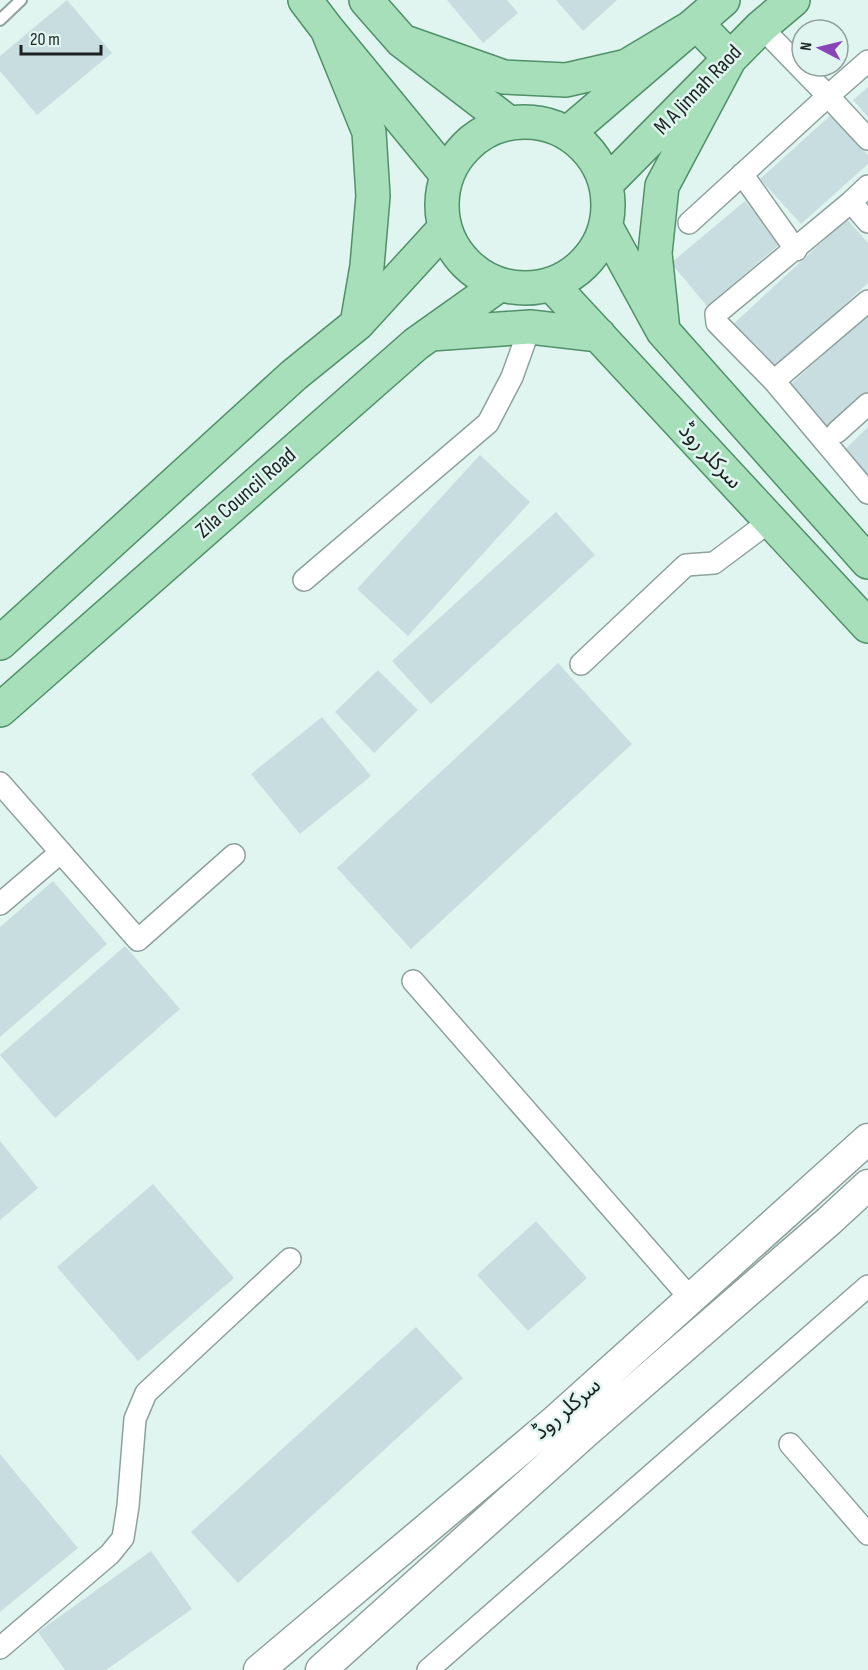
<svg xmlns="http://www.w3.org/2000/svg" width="868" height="1670" viewBox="0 0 868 1670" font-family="'Sofia Sans Condensed','Noto Sans Arabic',sans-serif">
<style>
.building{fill:#c8dddf}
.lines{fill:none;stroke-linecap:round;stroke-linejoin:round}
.service-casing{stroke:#8ea19d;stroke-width:14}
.minor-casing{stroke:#8ea19d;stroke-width:24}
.secondary-casing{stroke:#8ea19d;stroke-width:33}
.primary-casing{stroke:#509068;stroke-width:36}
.service{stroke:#fff;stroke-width:10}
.minor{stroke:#fff;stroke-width:21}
.secondary{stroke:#fff;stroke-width:30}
.primary{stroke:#a7dfbb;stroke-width:33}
.labels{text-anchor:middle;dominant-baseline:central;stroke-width:5;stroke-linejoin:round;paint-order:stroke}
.street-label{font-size:22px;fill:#1b2321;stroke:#e0f5f0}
</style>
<rect width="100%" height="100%" fill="#e0f5f0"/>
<!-- building -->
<path class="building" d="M67,0L112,53L37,115L0,71V56Z
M447,0H507L518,13L483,43Z
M556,0H617L583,31Z
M868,87V117L853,100Z
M832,114L868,155V164L801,224L760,179Z
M745,201L780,244L707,306L671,263Z
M847,219L868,243V283L770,373L729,328Z
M868,315V393L819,437L781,393Z
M868,427V497L833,461Z
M480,455L530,502L408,636L357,589Z
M556,512L595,555L431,704L392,661Z
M558,663L632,744L411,949L337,868Z
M378,670L418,710L374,753L335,712Z
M322,717L371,776L300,834L251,774Z
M53,881L107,944L0,1037V927Z
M125,946L180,1009L55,1118L0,1055Z
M0,1141L38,1188L0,1220Z
M153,1184L234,1278L138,1361L57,1267Z
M536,1221L587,1278L528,1331L477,1275Z
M416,1327L463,1378L238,1583L191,1532Z
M0,1454L78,1548L0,1612Z
M151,1551L192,1609L106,1670H65L38,1632Z"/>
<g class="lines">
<defs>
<path id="service" d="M0,20L21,0"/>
<path id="minor" d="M868,61L828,96L868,139
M742,174L796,250
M851,202L868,186
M868,222L851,202L716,314L717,323L774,381L868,493
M689,223L828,96L761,27
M774,381L868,301
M837,432L868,404
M304,580L488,423L512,377L530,327
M581,664L686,565L714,563L770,521
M0,783L138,940L234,855
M0,904L61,852
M413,981L691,1299
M790,1444L868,1534
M0,1648L110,1554L123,1538L128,1506L135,1419L146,1393L290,1259
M428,1670L868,1286"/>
<path id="secondary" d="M259,1670L557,1419L868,1139
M321,1670L586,1432L829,1221L868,1185"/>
<path id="primary" d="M305,0L327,29L447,175
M366,0L402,41L509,123
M327,29L369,132L373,196L367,266L357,324
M402,41L504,77L566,80L627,66L697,24L730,58L662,186L655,253L663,331
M442 205a83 83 0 1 1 166 0a83 83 0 1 1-166 0Z
M568,133L723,0
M606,184L761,27L793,0
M606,227L663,331L868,562
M552,285L868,626
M431,334L530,327L599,335
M0,643L294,375L357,324L444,229
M0,710L416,344L499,285"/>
</defs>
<!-- service casing -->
<use href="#service" class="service-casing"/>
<!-- minor casing -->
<use href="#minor" class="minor-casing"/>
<!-- secondary casing -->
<use href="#secondary" class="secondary-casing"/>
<!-- primary casing -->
<use href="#primary" class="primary-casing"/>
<!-- service -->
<use href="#service" class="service"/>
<!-- minor -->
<use href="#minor" class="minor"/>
<!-- secondary -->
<use href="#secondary" class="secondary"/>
<!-- primary -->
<use href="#primary" class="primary"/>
</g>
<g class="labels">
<!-- street labels -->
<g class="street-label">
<text transform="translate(698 90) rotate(-46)">M A Jinnah Raod</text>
<text transform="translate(710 456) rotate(47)">سرکلر روڈ</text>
<text transform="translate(246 493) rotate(-41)">Zila Council Road</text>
<text transform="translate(567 1409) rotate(-41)">سرکلر روڈ</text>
</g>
</g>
<!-- north arrow -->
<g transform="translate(820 48) rotate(277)"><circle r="28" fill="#e0f5f0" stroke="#91a19d" stroke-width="1.5"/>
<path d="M0-4.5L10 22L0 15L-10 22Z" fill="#8945b8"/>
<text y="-9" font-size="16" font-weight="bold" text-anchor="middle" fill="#1b2321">N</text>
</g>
<!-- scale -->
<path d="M21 45v9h80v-9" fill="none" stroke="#1b2321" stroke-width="3"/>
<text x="30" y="45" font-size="18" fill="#1b2321" stroke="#e0f5f0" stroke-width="4.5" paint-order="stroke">20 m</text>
</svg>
